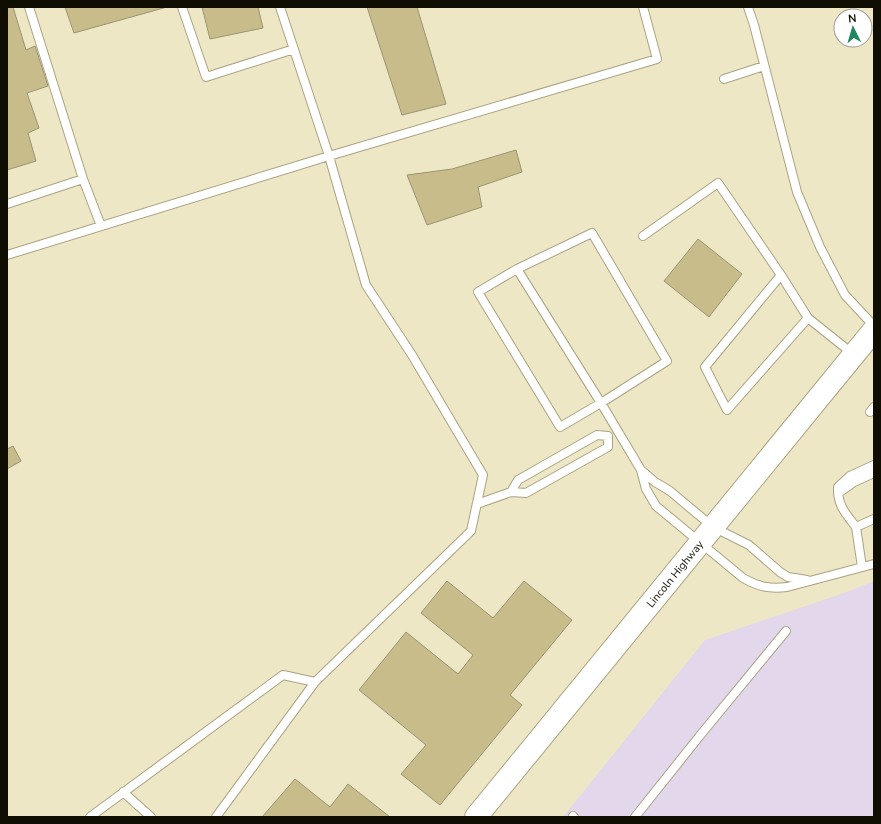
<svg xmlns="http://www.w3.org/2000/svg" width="881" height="824" viewBox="0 0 881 824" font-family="'Nunito Sans',sans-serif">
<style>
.commercial{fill:#e3d7eb}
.building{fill:#c7bc8a;stroke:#9b9474}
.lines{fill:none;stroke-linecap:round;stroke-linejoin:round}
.lane-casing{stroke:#aaa383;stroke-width:10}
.primary-casing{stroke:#aaa383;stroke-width:24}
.lane{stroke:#fff;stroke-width:8}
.primary{stroke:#fff;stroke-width:22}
.labels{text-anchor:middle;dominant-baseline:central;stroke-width:4;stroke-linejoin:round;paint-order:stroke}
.street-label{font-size:11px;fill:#100d03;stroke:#fff}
</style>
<rect width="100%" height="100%" fill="#eee7c5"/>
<!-- commercial -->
<path class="commercial" d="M874,581V817H563L705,640L847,592Z"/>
<!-- building -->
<path class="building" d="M7,7H13L26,50L35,46L48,86L27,93L39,128L28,133L36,161L7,170Z
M65,7H167L74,33Z
M202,7H258L263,28L210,39Z
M367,7H417L446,104L402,115Z
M516,150L522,172L478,187L482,207L427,225L407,175L452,169Z
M698,239L742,274L709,317L664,281Z
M13,446L21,461L7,469V449Z
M447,581L493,618L524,581L572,620L510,695L522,705L440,805L401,774L426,745L359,690L406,632L458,674L473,655L421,613Z
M295,779L330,807L348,784L390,817H262Z"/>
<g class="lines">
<defs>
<path id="lane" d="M29,7L83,179
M182,7L206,77L294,49
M748,7L754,25L797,192L820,247L845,295L874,326
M724,79L764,66
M7,204L83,179L101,226
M643,236L718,183L781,275L808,318L853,354
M7,255L329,156L657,59L643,7
M517,269L592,233L667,361L601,403L560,427L478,292L517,269L601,403L641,470L646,489L656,506L743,578C759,587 769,589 787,587L874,564
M781,275L705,367L727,410L808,318
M870,412L874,407
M874,465L850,476L838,487C837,505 846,514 856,527L874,519
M641,470L655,482L670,491L713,527L749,545L780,572L788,577L807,580
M840,492L854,482L874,473
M477,504L511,492L526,493L608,447V436L597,435L518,480L511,492
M856,527L862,567
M123,792L151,817
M573,816L574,817
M90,817L283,675L315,682L471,531L483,475L412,355L366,285L329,156L280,7
M216,817L315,682
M635,817L702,733L786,631"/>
<g id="primary">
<path id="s1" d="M476,817L874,330"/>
</g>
</defs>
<!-- lane casing -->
<use href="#lane" class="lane-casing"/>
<!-- primary casing -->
<use href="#primary" class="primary-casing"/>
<!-- lane -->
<use href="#lane" class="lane"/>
<!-- primary -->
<use href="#primary" class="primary"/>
</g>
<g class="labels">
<!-- street labels -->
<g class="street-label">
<text stroke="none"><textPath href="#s1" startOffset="314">Lincoln Highway</textPath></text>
</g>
</g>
<!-- border -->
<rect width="881" height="824" fill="none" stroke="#100d03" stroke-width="16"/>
<!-- north arrow -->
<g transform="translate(853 28) rotate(355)"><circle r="19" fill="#ffffff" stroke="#9f9e9a"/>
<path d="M0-3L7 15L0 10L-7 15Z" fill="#228660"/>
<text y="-6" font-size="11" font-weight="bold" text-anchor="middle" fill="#100d03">N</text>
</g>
</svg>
